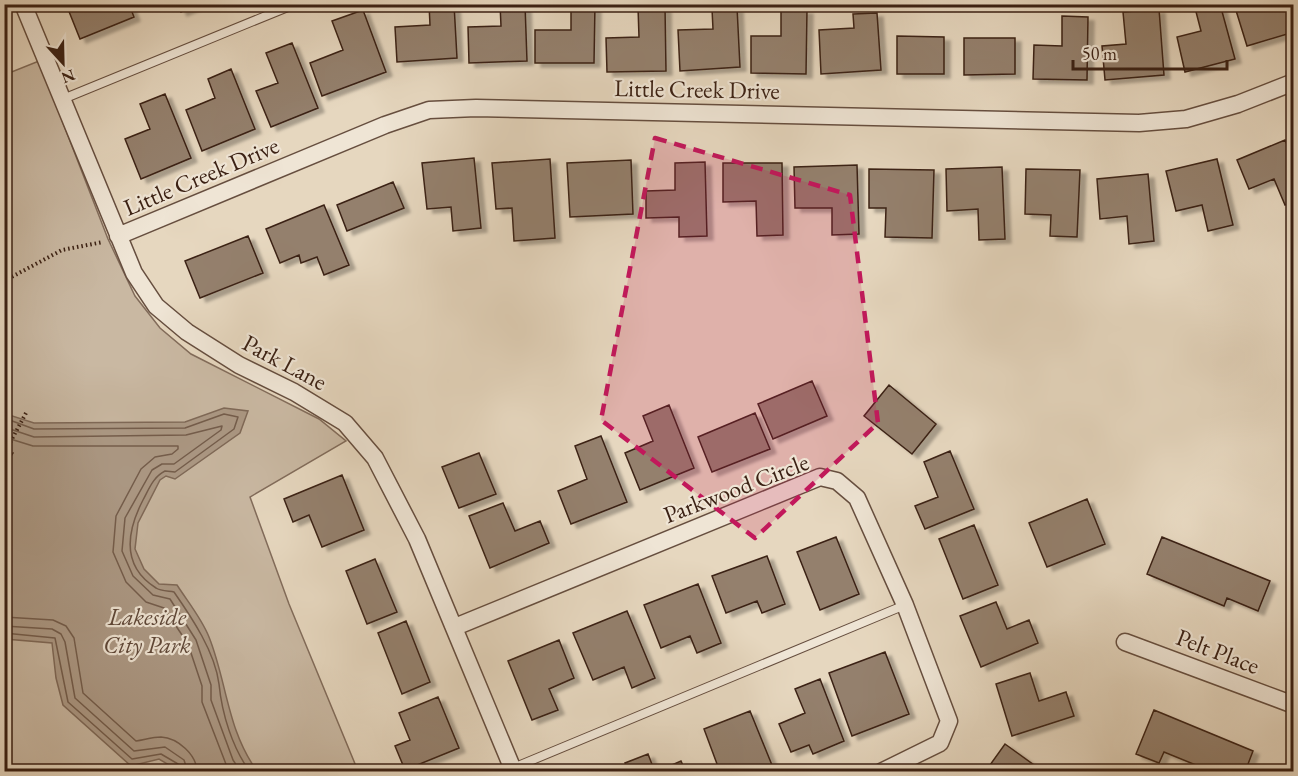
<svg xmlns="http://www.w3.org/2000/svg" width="1298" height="776" viewBox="0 0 1298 776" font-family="'EB Garamond',serif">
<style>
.green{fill:#c9b8a2;stroke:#826c5b;stroke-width:1.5}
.water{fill:#ac9985;stroke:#7f6958;stroke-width:1.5}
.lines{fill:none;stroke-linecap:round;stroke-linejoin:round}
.shore{stroke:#745d4c;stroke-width:1.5}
.building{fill:#94806d;stroke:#3b2114;stroke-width:1.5;filter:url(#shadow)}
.lane-casing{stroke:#664e3f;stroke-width:10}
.street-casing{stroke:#664e3f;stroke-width:19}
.path{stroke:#3b2114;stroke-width:4;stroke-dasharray:1.5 3;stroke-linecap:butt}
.lane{stroke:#efe5d5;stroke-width:8}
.street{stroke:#efe5d5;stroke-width:16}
.marked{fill:#c2185b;fill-opacity:0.2;stroke:#c2185b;stroke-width:4.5;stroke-dasharray:12 8;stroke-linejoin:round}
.labels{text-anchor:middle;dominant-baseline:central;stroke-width:4.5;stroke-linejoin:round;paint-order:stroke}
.street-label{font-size:24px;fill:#3b2114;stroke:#efe5d5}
.park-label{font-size:24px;font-style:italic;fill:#5e4738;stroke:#efe5d5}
</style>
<defs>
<filter id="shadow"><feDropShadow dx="6" dy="4" stdDeviation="1.5" flood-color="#0004"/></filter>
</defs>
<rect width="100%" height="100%" fill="#e6d7bf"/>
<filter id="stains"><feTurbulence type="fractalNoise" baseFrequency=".00333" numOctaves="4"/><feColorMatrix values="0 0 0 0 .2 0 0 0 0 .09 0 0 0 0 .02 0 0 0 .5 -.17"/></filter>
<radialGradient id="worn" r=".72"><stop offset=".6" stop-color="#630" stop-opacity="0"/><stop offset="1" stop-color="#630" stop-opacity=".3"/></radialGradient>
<!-- green -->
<path class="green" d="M39,61L108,239L135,296L160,328L191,354L319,419L346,441L250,497L289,604L358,771L5,772L4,75Z"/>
<!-- water -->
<path class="water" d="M4,398L9,415L34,423L185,422L224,408L248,411L240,433L175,479L166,476L160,480L138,523L135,549L144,569L159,584L177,585C188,602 202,619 209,637C227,682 227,730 257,771H179L159,759L131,766L63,705L56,678L52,643L5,639Z"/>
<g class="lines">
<!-- shore -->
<path class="shore" d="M4,418L34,429L185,428L224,414L238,417L234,429L175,472L165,471C153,477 149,489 143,500C127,531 121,566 156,588C160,591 168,591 174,592C192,618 215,652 219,684C222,714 232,747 250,772
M4,427L34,437L186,435L222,426L221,430L174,464H162L152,470L125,518L122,551L133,576L153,595L170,599L196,640L211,685V700L233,760L241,772
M4,437L33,446H178V449L172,454L155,457L141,469L116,516L113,552L126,582L146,602L164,608L188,644L202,686V702L229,772
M4,617L53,620L66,626L74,638L83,693L136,741C144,740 152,737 161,737C178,738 197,755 197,772
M4,626L52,629L61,634L65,642L75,698L134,751L165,747L184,760L188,772
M4,633L55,638L68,702L132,759L161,754L178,764L181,772"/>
</g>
<!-- building -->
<path class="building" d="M66,4H129L134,17L80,39Z
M178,4H199L181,12Z
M429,4H454L457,58L397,62L395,27L430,25Z
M500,4H525L527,61L469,63L468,27L501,26Z
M571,4H595L594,63H535V30H571Z
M1194,4H1220L1235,59L1185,72L1177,37L1201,31Z
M1234,4H1291L1294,32L1247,46Z
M665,6L666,71L607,72L606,38L639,37L638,7Z
M737,7L740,67L680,71L678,30L713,29L712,9Z
M1159,9L1164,75L1105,80L1102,46L1126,44L1123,12Z
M363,10L386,72L322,96L310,63L343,50L332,21Z
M781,10H807L806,74L751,73V36H781Z
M877,13L881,70L821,74L819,30L854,28L853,14Z
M1062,16L1088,17L1087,80L1033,79L1034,45L1062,46Z
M897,36L944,37V74H897Z
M964,38H1015V74L964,75Z
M292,43L318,108L271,127L256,91L278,83L266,53Z
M231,69L255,129L202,151L186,110L215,98L208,79Z
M165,94L191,158L141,179L125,139L150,129L140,104Z
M1285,140L1294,160V201L1285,205L1274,179L1249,189L1237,160Z
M474,158L481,228L453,231L451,207L427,209L422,163Z
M550,159L555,238L514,241L512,208L496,209L492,163Z
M1217,159L1233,225L1208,231L1202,205L1176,211L1166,171Z
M631,160L633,214L570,217L567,163Z
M705,162L707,236L679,237V217L646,218V191L675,190V163Z
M723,163H782L783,235L757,236L756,201L723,202Z
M857,165L859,234L832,235V208H795L794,167Z
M1002,167L1005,239L979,240L978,209L947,211L946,169Z
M869,169L934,170L932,238L885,237L886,208H869Z
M1026,169L1080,170L1077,237L1050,236L1051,215L1025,214Z
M1148,174L1154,241L1129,244L1127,216L1100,219L1097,179Z
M393,182L404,208L347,231L337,205Z
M324,205L349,265L324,275L317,257L301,263L299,255L280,263L266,229Z
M248,236L263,273L200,298L185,261Z
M812,381L827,416L773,439L758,404Z
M889,385L936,424L912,454L864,416Z
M669,405L694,468L640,490L625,453L653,441L643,416Z
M755,413L770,449L712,472L698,437Z
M601,436L627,502L571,524L558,491L587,479L575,446Z
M950,451L974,509L925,529L915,506L938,497L924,462Z
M479,453L496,494L459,508L442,467Z
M342,475L364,530L322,547L309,515L293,522L284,499Z
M1087,499L1105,544L1047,567L1029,523Z
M503,503L515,531L540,521L549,543L490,568L469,516Z
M974,525L998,585L963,599L939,539Z
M836,537L859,594L820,610L797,552Z
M1162,537L1270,581L1258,611L1227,598L1224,606L1147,574Z
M767,556L785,604L762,613L757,601L726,613L712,576Z
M375,559L397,612L367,624L346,571Z
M698,584L721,643L697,653L690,636L661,648L644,605Z
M996,602L1007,629L1029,620L1038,643L981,667L960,616Z
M627,611L655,678L632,688L624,667L593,680L573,633Z
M406,621L430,682L402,694L378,633Z
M559,640L574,678L549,689L558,710L532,720L508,661Z
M885,652L909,714L852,736L829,673Z
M1030,673L1039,701L1066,692L1074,716L1012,736L996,684Z
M820,679L844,741L813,754L809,745L791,752L779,724L805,713L795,689Z
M438,697L459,748L405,770L395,746L410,740L399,713Z
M1154,710L1253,751L1245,772H1213L1164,752L1159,763L1136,754Z
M750,711L774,770L720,772L704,729Z
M1005,744L1034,765L1029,772H985Z
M648,754L655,772H629L625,763Z
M681,761L686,772H656Z"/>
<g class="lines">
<defs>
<path id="lane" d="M63,99L295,4
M513,768L905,605"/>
<path id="street" d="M23,4L134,273L156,306L187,332L239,365L294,392L345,423L375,458L417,539L514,772
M118,236L385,125L429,110L476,108L1139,123L1186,119L1238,104L1294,82
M455,627L820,477L837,481L857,498L905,605L949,721L940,743L881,772
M1125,642L1294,705"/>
</defs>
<!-- lane casing -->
<use href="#lane" class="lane-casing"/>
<!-- street casing -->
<use href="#street" class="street-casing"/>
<!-- path -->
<path class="path" d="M4,281L62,250L103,242
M4,449L14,455
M6,450L26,413"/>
<!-- lane -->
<use href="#lane" class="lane"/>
<!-- street -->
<use href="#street" class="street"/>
</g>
<!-- marked area -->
<path class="marked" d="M655,138L850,195L878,423L755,538L601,420Z"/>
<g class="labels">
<!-- street labels -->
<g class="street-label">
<text transform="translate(697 89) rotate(1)">Little Creek Drive</text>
<text transform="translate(201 176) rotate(-23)">Little Creek Drive</text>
<text transform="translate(285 362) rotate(28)">Park Lane</text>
<text transform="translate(736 488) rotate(-21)">Parkwood Circle</text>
<text transform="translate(1218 651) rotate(21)">Pelt Place</text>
</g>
<!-- park labels -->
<g class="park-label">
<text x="147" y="616">Lakeside<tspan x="147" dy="28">City Park</tspan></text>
</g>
</g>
<!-- margin -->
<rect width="1298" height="776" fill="none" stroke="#e6d7bf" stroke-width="24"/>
<rect x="6" y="6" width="1286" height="764" fill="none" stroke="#3b2114" stroke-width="3"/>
<rect x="12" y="12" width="1274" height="752" fill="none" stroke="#3b2114" stroke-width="1.5"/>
<!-- north arrow -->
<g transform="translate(63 63) rotate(158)" stroke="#efe5d5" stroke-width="4.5" paint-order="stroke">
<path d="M0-4.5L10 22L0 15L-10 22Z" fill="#3b2114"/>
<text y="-9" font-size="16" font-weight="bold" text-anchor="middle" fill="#3b2114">N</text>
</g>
<!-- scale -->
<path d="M1073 60v9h154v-9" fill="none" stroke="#3b2114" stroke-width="3"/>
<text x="1082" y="60" font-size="18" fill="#3b2114" stroke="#efe5d5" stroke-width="4.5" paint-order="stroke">50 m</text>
<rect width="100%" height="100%" filter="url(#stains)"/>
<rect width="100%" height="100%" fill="url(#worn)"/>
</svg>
